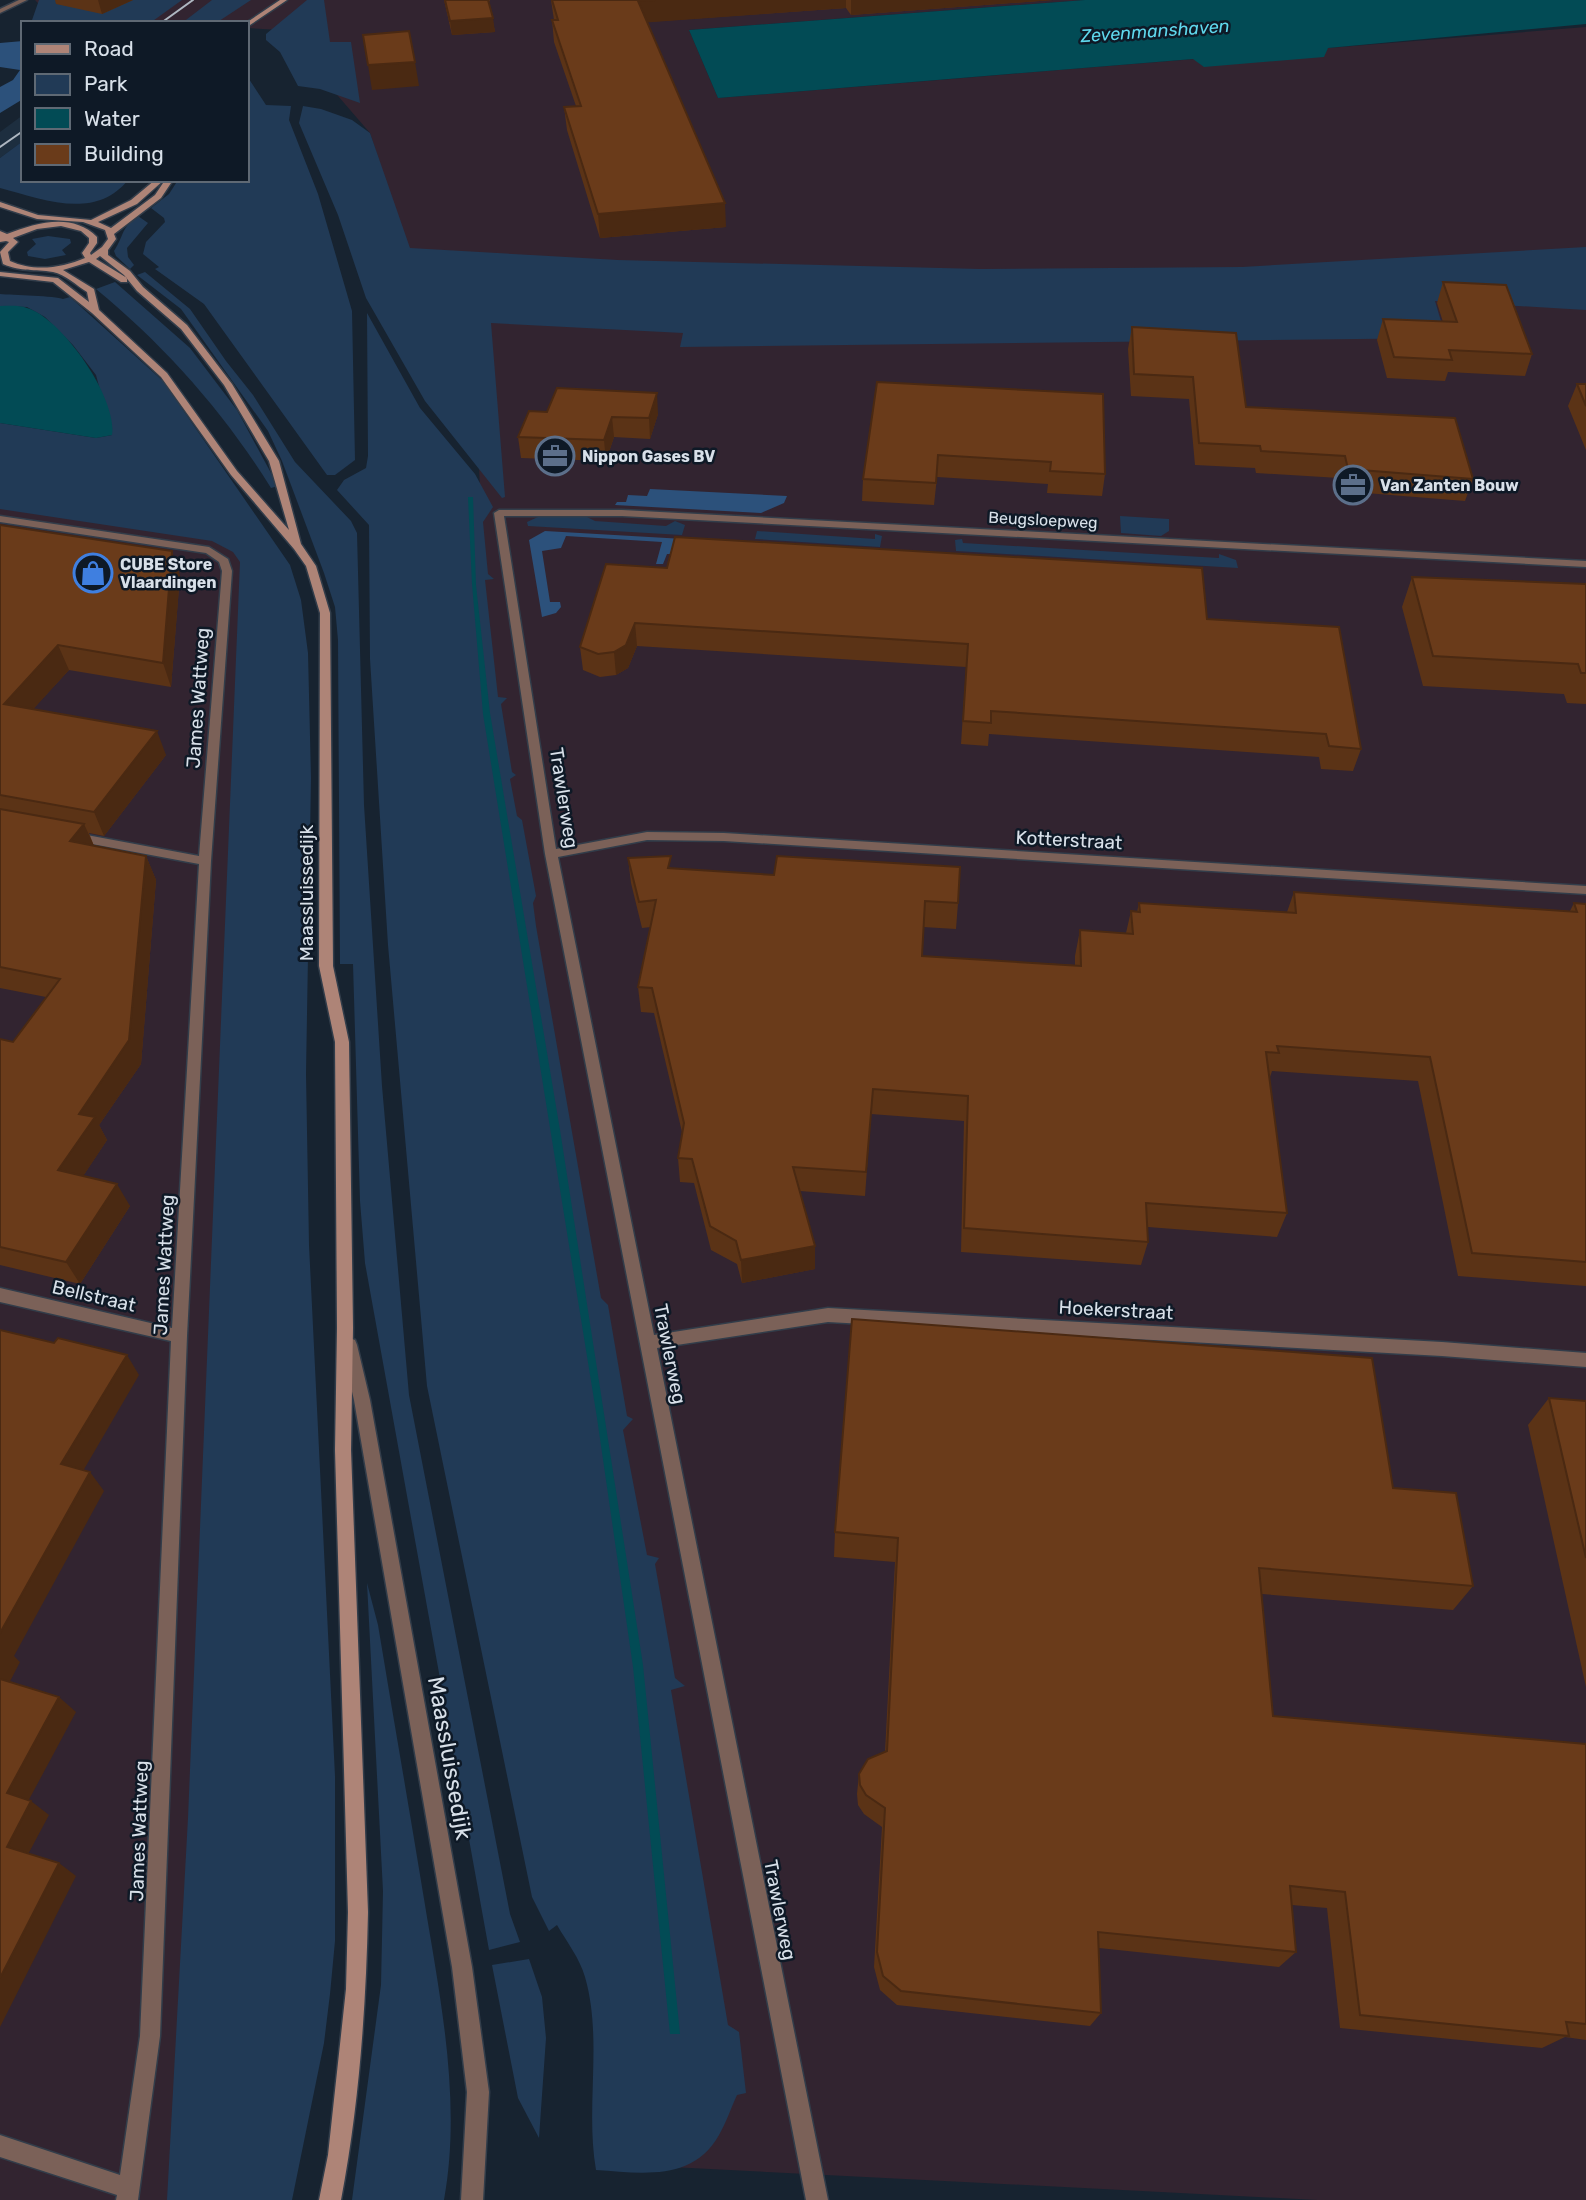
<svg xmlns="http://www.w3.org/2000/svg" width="1586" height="2200" viewBox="0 0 1586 2200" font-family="Rubik,sans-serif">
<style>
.built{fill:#1d2e3f}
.industrial{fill:#322430}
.green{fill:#213a56}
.forest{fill:#2c517b}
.water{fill:#024b55}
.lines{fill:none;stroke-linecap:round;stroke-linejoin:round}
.street-casing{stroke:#323d4a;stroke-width:3}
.secondary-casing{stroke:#323d4a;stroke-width:3}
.street{fill:#7b6158;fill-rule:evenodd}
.secondary{fill:#ae8477;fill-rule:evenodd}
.tram{stroke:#aeb7c1;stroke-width:2}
.wall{fill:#5b3316}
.shaded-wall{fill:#4a2912}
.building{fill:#6a3b1a;stroke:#4a2912;stroke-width:2}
.labels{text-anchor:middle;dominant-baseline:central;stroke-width:5;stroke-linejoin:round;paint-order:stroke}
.far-poi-label{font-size:16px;font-weight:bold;fill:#d8e0e9;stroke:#0e1926;text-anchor:start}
.far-street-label{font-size:16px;fill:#d8e0e9;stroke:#0e1926}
.far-water-label{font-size:18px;font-style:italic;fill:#5fd8ed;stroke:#0e1926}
.street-label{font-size:19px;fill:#d8e0e9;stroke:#0e1926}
.near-street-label{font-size:23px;fill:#d8e0e9;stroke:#0e1926}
</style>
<rect width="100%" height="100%" fill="#172330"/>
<!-- built -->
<path class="built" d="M23,115V141L0,158V132Z"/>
<!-- industrial -->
<path class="industrial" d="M35,0H1085L689,30L718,98L1586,27V2200H1317L671,2167L491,712L479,468L370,133L281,30L247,28V23H163L45,11Z
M0,505L215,529L253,559L193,2200H0Z"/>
<!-- green -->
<path class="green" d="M39,0H182L150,23H31Z
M212,0H251L216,23H182Z
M307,0H324L330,42H351L360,103L320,89L298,86L280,52L266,40V34Z
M247,76L266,105L291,106L289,120L318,194L352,311L355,460L335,475H327L204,304L155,269L159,267L143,254L146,242L165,222L164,218L151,208L169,194L178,180H247Z
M303,106L321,109L352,120L370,133L410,248L618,260L980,269L1242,267L1586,247V310L1435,301L1446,338L680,347L683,333L491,323L505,497L502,498L425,401L366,298L338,215L299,123Z
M23,141V180H128C95,221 42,199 0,188V158Z
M138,216L148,223L127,248L128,257L134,265L130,269L116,256L114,251C125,234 120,229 138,216Z
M48,236L70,239L71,243L62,250L66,255L45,259L28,256L27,252L36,244L32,239Z
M145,272L190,309L226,361L253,395L295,462L351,521L357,533L364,805L382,1086L409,1395L510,1914L520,1942L489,1950L365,1263L360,1201L353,964H340L338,640L335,607L324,573L282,461L268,431L181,309L137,275Z
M115,282L190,348L237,410L278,486L271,488C224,412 164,345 96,289Z
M0,294C12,295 56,296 63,299L70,297L163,381L290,565L301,600L308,653L311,778L306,1074L309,1245L335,1776V1941L330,1994L324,2043L292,2200H167L188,1818L240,562L233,552L212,541L0,509V423L96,438L112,435L96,375L73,345L45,317L27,307L0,306Z
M367,313L420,408L475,474L493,507L483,522L488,574L494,579L485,580L498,697L507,698L501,704L512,772L516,775L510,779L517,816L522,820L536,896L533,903L536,926L601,1298L608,1305L627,1416L633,1419L623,1430L647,1555L659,1558L655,1564L675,1678L685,1686L671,1690L728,2025L739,2032L746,2093L737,2095C731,2108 726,2123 719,2135C693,2182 641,2173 596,2170C585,2107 603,2040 585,1977C580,1959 567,1942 557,1925L549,1931L532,1897L427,1386L388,945L370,659L369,525L337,490L344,480L366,468L368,456Z
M552,515L587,517L595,521L666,526L675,521L685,525L682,535L528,526L527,522L540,516Z
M1120,516L1169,519V531L1161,536L1121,533Z
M757,531L875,539V534L882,536L880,547L755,539Z
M962,539L963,543L1219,558V554L1236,560L1238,568L956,551L955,540Z
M367,1583L378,1625C393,1716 409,1807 424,1899C440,1997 462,2101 444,2200H352L381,1985L383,1891Z
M529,1959L542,1997L546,2038L539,2138L518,2098L492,1965Z"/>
<!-- forest -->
<path class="forest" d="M23,41V99L0,113V87L13,80L20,70L0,67V43Z
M650,489L787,496L784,503L761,513L615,505L617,502H626L628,495L647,496Z
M545,531L684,539L679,554H667L663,564H656L662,542L566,536L561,548L542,551L550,602H560L561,607L556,613L542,617L529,540Z"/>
<!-- water -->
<path class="water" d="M1085,0H1586V24L1328,48L1324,57L1204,67L1193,59L718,98L689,30Z
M0,306C9,306 19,305 27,308C62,318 118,399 112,435L96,438L0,423Z
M468,497H473L476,585L490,713L560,1130L643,1665L680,2034H670L633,1667L597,1418L483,714L472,584Z"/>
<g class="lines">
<defs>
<path id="street" d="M19,0H27L0,13V9Z
M499,510H622L1586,561V567L622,516H504L556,849L647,832L724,833L1586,886V894L724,841L647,840L558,857L654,1335L828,1308L1442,1342L1586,1353V1367L1442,1356L828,1322L657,1348L828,2200H806L545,854L494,513Z
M0,516L209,547L228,559L232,571L211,861L187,1336L160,2036L138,2200H116L117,2195L0,2157V2135L120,2175L140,2036L171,1341L0,1302V1288L172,1328L199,864L76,841L70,837L76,833L199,856L222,571L219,562L206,553L0,522Z
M349,1338L355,1340L357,1345L370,1400L472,1967L489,2092L483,2200H461L467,2092L452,1967L354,1400L341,1345L343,1340Z"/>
<path id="secondary" d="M280,0H287L247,27L246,23Z
M155,180H164L137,204L98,222L111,228L155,195L165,180H173L161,198L114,234L116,239L108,250V255L130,271L143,287L187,325L232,384L279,461L301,544L316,566L330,613L333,966L349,1042L353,1328L351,1450L368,1912C366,2008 359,2106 341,2200H319L328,2155L346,1989L348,1912L335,1450L337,1328L335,1042L319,966L320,613L306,566L294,549L231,475L161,377L92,313L53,282L0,276V272L58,278L89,302L87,292C77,286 65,274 53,272C34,269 22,272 3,264L0,252L9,242L6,241L0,242V231L7,234C36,223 72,212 97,237V243L90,253L91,255L102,247L108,239L105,230L83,222L37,219L0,207V202L38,215L91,220L131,200ZM61,226L81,231L89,238V243L82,253L85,258C62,268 34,272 10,261L8,252L18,242L13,238L37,229ZM100,256L124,275L137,291L181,329L224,385L269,461L289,530L237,471L167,373L99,310L94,289L63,270L89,262L121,282H127V278L96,259Z"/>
</defs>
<!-- street casing -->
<use href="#street" class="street-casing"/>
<!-- secondary casing -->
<use href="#secondary" class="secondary-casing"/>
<!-- street -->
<use href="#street" class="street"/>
<!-- secondary -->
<use href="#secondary" class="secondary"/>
<!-- tram -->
<path class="tram" d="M161,23L193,0
M0,147L23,131"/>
</g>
<!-- wall -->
<path class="wall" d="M55,0H133L102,14L56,4Z
M444,0H490L489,2L495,32L452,35Z
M551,0H1053L851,15L846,8L647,22L726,227L600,238L567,130L564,107L576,106L554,42L552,20H554Z
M1443,282L1532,354L1525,376L1448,372L1445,381L1387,378L1377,340L1383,319L1443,322L1437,303Z
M1132,327L1246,407L1473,479L1465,501L1341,491L1339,478L1256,473L1255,468L1195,465L1189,399L1131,396L1128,349Z
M877,382L1105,474L1102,496L1047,493L1048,484L937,477L934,505L862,501L863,479Z
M1577,384H1586V450L1568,406Z
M529,411L658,414L650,439L614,437L606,461L521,458L518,437Z
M0,525L180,575L171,687L69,670L33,709L166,755L104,836L89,833L94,846L146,856L156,880L141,1064L99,1125L107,1140L83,1176L130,1206L80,1284L0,1265V1039L13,1042L46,997L0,988Z
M606,564L1207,619L1361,749L1353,771L1321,769L1319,757L989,734L988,746L961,744L966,667L637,646L628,668L616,675L600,677L583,670L580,647Z
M1412,577L1586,584V704L1567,703L1564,694L1423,686L1402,607Z
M628,858L672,868L958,903L956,929L923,927L922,956L1075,965V956L1080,930L1126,933L1131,911L1137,912L1139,903L1287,912L1294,892L1570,911L1574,903L1586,904V1286L1458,1276L1418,1081L1272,1071L1270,1077H1269L1287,1213L1277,1237L1148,1227V1242L1141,1265L961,1252L964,1121L871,1114L865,1196L800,1191L815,1269L742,1283L737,1264L711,1250L694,1183L680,1182L678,1158L682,1132L654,1013L641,1012L638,987L651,927L642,928L631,883Z
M1549,1398L1586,1401V1687L1528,1425Z
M1393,1488L1473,1586L1453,1610L1262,1594L1273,1716L1586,1744V2040L1565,2037L1542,2048L1340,2028L1327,1908L1292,1905L1296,1952L1279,1967L1099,1948L1101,2013L1090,2026L897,2005L880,1990L874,1967L882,1827L864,1814L858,1805L857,1794L859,1774L885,1752L895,1562L834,1557L835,1532Z"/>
<!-- shaded-wall -->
<path class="shaded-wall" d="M98,0H133L102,14Z
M655,0H846V8L639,23L638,1Z
M851,0H1053L851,15Z
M493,18L495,32L452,35L450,21Z
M415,62L419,86L372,90L368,65Z
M725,203L726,227L600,238L598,214Z
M657,393L658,414L650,439L649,418Z
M612,417L614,437L606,461L604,440Z
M172,551L180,575L171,687L163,663Z
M635,623L637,646L628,668L616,675L614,652Z
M58,645L69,670L16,728L4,704Z
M157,731L166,755L104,836L94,812Z
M84,824L95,848L70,841Z
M146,856L156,880L141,1064L99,1125L107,1140L72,1193L58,1170Z
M117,1184L130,1206L80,1284L66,1262Z
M815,1246V1269L742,1283L741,1260Z
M127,1355L139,1375L76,1483L61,1464Z
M90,1472L104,1491L14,1656L20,1662L5,1691L0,1687V1633Z
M59,1697L76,1712L25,1807L7,1793Z
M31,1801L49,1815L25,1860L7,1847Z
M59,1863L76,1876L0,2027V1978Z"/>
<!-- building -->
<path class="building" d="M445,0H488L493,18L450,21Z
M552,0H655L638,1L725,203L598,214L564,107L581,106L552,20H558Z
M409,31L415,62L368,65L363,35Z
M1443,282L1506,285L1532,354L1449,350L1452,360L1394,357L1383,319L1457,322Z
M1132,327L1236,333L1246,407L1455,418L1473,479L1348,469L1345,456L1261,451L1260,446L1199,443L1193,377L1134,374Z
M877,382L1103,394L1105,474L1050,471L1051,462L938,455L936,483L863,479Z
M1577,384H1586V406Z
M557,388L657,393L649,418L612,417L604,440L518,437L529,411L547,412Z
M0,525L172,551L163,663L58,645L4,704L157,731L94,812L0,795Z
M675,537L1202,568L1207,619L1339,627L1361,749L1329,746L1326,734L991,711V723L963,721L968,644L635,623L626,645L614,652L598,654L580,647L606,564L667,568Z
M1412,577L1586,584V673H1581L1578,664L1433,656Z
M0,809L84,824L70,841L146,856L129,1040L79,1114L95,1117L58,1170L117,1184L66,1262L0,1247V1039L13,1042L60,979L0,967Z
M671,856L668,868L774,875L777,856L960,867L958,903L925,901L922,956L1081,966L1080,930L1133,934L1131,911L1140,912L1139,903L1296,913L1294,892L1577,912L1574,903L1586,904V1262L1472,1253L1430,1057L1277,1046L1279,1053L1266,1052L1287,1213L1146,1203L1148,1242L964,1228L968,1096L873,1089L866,1172L793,1167L815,1246L741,1260L736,1241L710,1226L692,1159L678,1158L684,1123L652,988L638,987L656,900L639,902L628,858Z
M852,1319L1372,1358L1393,1488L1456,1493L1473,1586L1259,1568L1273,1716L1586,1744V2024L1566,2022L1569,2036L1360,2015L1345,1892L1290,1886L1296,1952L1098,1932L1101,2013L901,1991L883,1976L877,1952L885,1808L866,1795L860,1785L859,1774L868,1759L887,1751L898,1538L835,1532Z
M0,1330L54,1343L58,1338L127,1355L61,1464L90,1472L0,1633Z
M1549,1398L1586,1401V1558Z
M0,1679L59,1697L7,1793L31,1801L7,1847L59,1863L0,1978Z"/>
<!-- icons -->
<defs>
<symbol id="office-ring" viewBox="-11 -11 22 22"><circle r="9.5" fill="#0e1926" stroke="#5c6f8a" stroke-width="1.5"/><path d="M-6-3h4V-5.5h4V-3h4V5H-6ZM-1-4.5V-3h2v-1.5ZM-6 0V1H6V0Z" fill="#5c6f8a"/></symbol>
<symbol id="shop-ring" viewBox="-11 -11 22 22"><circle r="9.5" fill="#0e1926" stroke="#3f7fe0" stroke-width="1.5"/><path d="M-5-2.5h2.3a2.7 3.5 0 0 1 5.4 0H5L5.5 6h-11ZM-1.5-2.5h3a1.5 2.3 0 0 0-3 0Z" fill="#3f7fe0"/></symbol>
</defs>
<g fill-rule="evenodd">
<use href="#office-ring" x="533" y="434" width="44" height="44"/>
<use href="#office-ring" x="1331" y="463" width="44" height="44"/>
<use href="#shop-ring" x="71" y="551" width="44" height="44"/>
</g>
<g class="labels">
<!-- far-poi labels -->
<g class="far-poi-label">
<text x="582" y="456">Nippon Gases BV</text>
<text x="1380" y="485">Van Zanten Bouw</text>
<text x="120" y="564">CUBE Store<tspan x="120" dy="18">Vlaardingen</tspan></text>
</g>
<!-- far-street labels -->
<g class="far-street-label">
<text transform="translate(1043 520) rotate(3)">Beugsloepweg</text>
</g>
<!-- far-water labels -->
<g class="far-water-label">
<text transform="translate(1155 31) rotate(-4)">Zevenmanshaven</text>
</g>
<!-- street labels -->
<g class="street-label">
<text transform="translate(198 698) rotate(-86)">James Wattweg</text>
<text transform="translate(564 798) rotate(81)">Trawlerweg</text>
<text transform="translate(1069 840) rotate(3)">Kotterstraat</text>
<text transform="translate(306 893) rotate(-90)">Maassluissedijk</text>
<text transform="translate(164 1265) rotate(-87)">James Wattweg</text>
<text transform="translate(94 1296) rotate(13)">Bellstraat</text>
<text transform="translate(1116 1310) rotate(3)">Hoekerstraat</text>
<text transform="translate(670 1354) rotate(79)">Trawlerweg</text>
<text transform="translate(139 1831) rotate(-88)">James Wattweg</text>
<text transform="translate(780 1910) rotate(79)">Trawlerweg</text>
</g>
<!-- near-street labels -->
<g class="near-street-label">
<text transform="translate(450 1758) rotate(80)">Maassluissedijk</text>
</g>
</g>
<!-- legend -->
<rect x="21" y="21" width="228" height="161" fill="#0e1926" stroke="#5f6974" stroke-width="2"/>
<rect x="35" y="44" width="35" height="10" fill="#ae8477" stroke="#5f6974" stroke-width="2"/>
<text x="84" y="56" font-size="21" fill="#d8e0e9">Road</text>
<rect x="35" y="74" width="35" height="21" fill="#213a56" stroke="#5f6974" stroke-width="2"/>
<text x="84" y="91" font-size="21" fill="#d8e0e9">Park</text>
<rect x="35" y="108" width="35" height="21" fill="#024b55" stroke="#5f6974" stroke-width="2"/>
<text x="84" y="126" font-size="21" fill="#d8e0e9">Water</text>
<rect x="35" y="144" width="35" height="21" fill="#6a3b1a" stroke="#5f6974" stroke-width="2"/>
<text x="84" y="161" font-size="21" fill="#d8e0e9">Building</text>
</svg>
